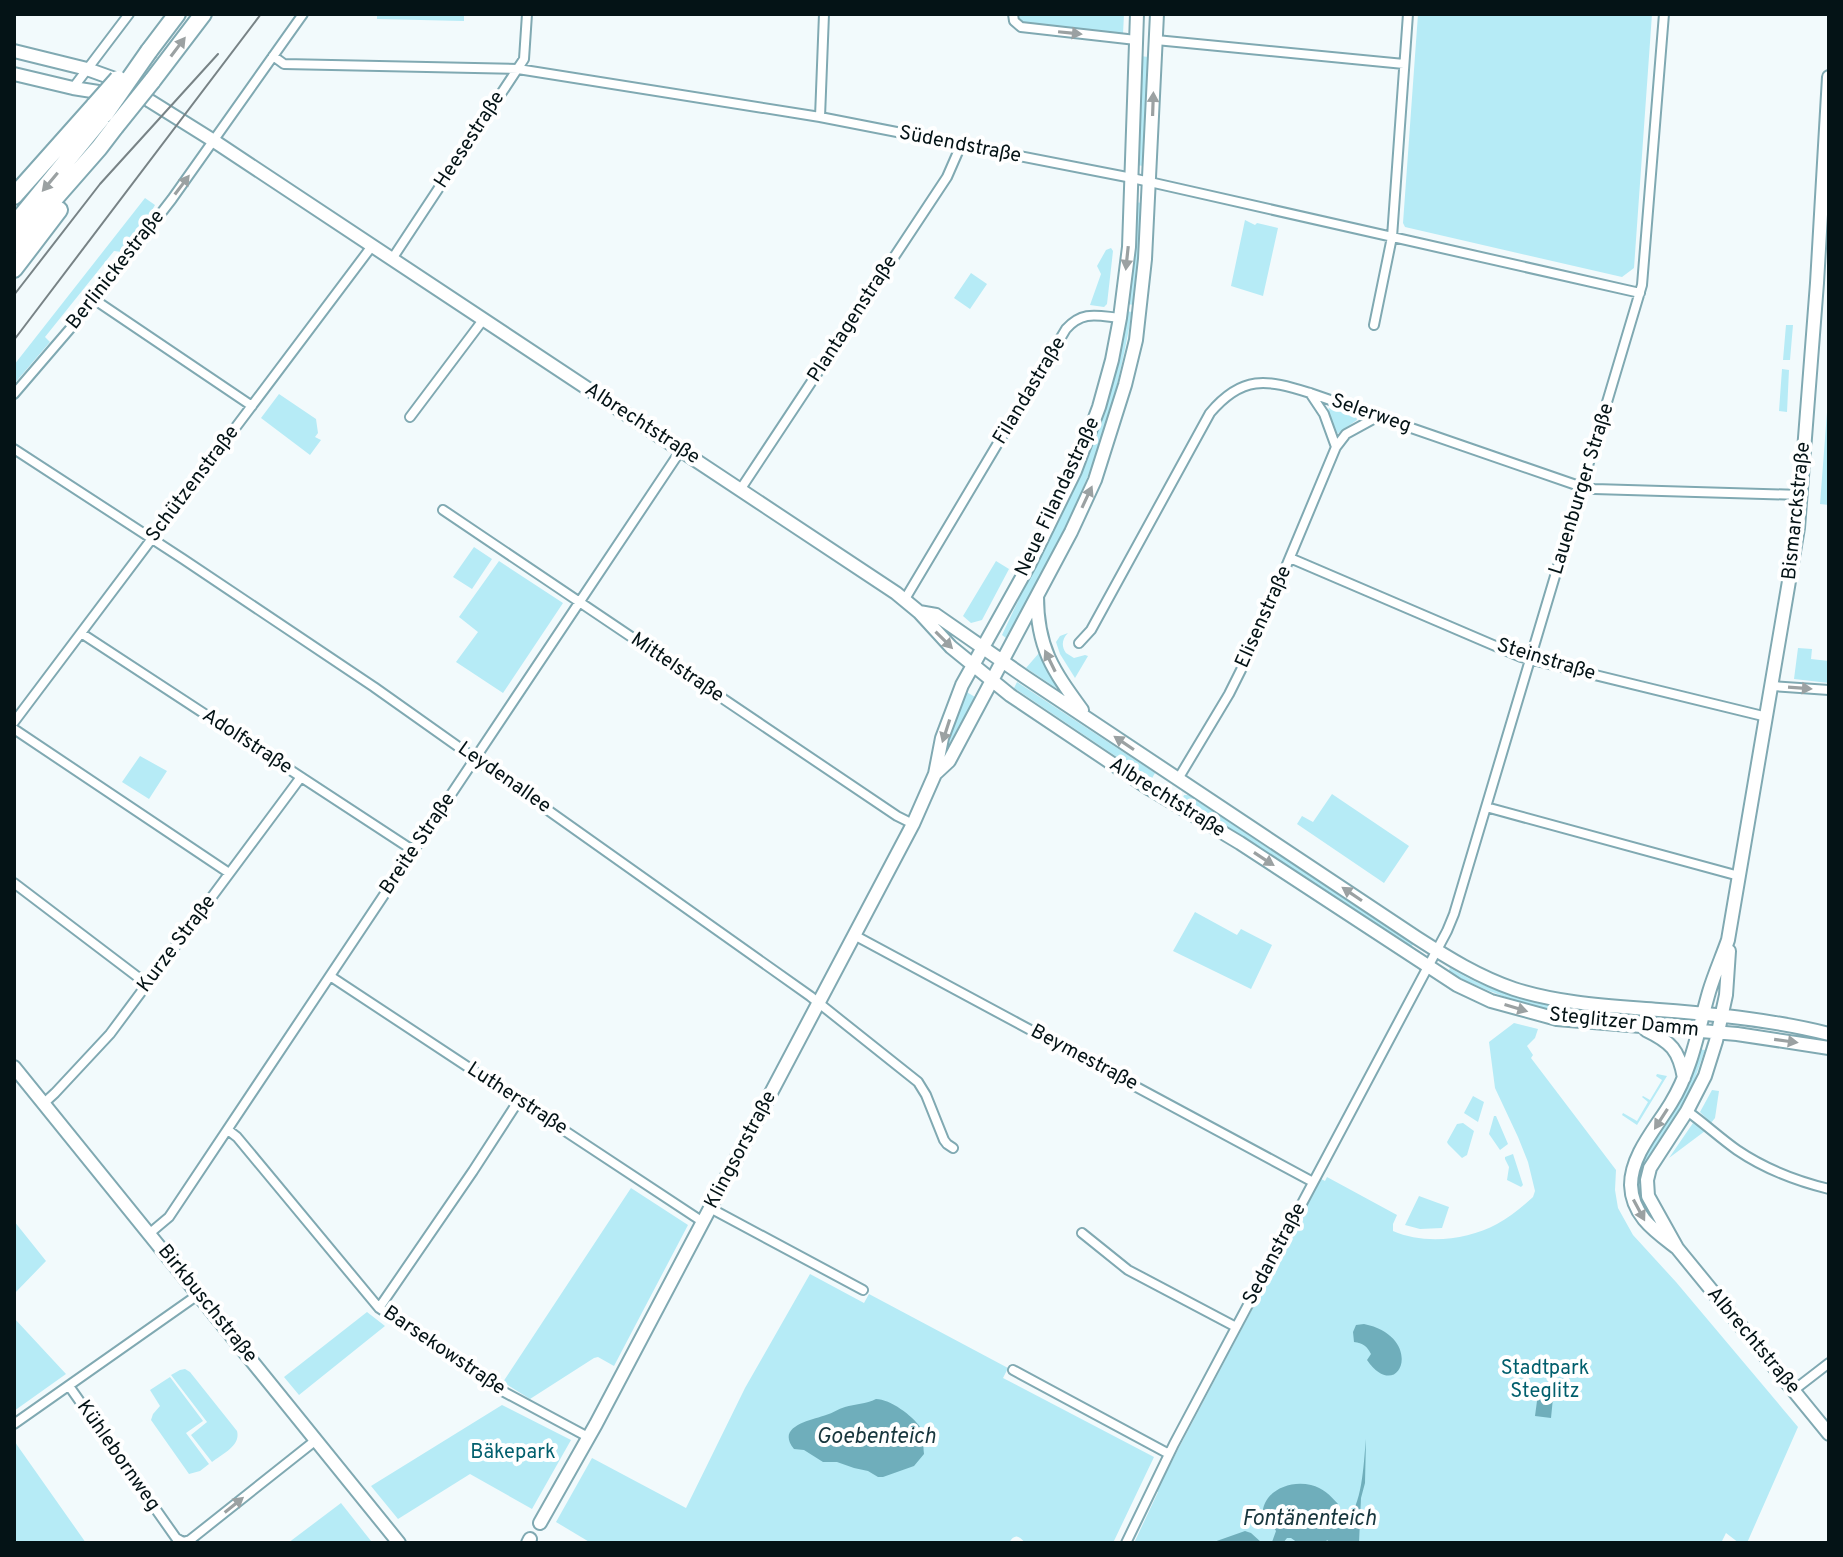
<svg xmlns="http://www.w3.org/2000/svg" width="1843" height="1557" viewBox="0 0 1843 1557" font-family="Overpass,sans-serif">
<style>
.green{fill:#b6ebf6}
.water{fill:#6faebb}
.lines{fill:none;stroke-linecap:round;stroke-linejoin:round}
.street-casing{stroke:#80a9b2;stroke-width:12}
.secondary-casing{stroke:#80a9b2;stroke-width:16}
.highway-casing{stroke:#80a9b2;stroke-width:20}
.street{stroke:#fff;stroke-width:8}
.secondary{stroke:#fff;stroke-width:12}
.highway{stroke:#fff;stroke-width:16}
.tram{stroke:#788386;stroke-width:2}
.highway-bridge-casing{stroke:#80a9b2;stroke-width:20;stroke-linecap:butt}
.highway-bridge{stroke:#fff;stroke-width:16}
.oneway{fill:#9ba1a2}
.labels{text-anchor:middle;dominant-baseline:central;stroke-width:8;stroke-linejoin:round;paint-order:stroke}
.street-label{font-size:20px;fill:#041316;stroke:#fff}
.park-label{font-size:20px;fill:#015f6d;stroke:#fff}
.water-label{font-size:22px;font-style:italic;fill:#17363d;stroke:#fff}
</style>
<rect width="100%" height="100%" fill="#f2fafc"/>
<!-- green -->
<path class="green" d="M377,14H464V21L377,19Z
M1017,14H1124L1123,34L1022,24L1018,21Z
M1418,14H1652L1634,268L1622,277L1405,227L1403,223Z
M1141,56L1148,57L1143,166L1137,165Z
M145,198L155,205L151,212V215L122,252L114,251L45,337L50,342L14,384V365Z
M1135,202L1142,203L1140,249L1134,305L1127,304Z
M1245,220L1255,225L1257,223L1278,228L1263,296L1231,286Z
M1111,248L1113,251L1107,304L1104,307L1090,305L1101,274L1097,266L1106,250Z
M971,273L987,284L970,309L954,298Z
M1126,311L1132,312C1122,369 1109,425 1087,478C1065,534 1034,586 1006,638L1002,635L1090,448L1109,389Z
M1786,325H1793L1790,360H1783Z
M1782,369L1789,370L1787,412L1779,411Z
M1829,386V505L1820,504Z
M279,394L316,419L318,433L315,437L321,440L310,455L261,418Z
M1329,408L1356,417L1357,420L1337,434L1327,412Z
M474,547L492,559L472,589L453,577Z
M499,561L563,603L503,693L456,662L478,632L459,617Z
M996,561L1009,569L982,620L971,623L963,616Z
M1068,633C1062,639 1061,646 1066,653L1074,658L1085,655L1088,656L1075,678L1060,654L1056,642L1060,636Z
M1798,648L1812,649L1811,659L1829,661V683L1794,679Z
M1039,653L1057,686L1056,688L1026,668Z
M1017,682L1155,773L1151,780L1014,688Z
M965,691L975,697L948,746L944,756L942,754Z
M140,756L167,771L149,799L122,782Z
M1332,794L1409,846L1384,883L1297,824L1302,816L1313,822Z
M1184,795H1188L1413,944L1411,948L1270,854L1182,800Z
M1195,912L1237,935L1241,929L1272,945L1251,989L1173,951Z
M1450,968C1519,1009 1590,1011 1668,1018V1021C1628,1018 1587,1017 1548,1009C1513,1002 1480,988 1448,972Z
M1514,1023L1538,1029L1535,1038L1527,1046L1533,1055L1531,1058L1616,1170L1615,1190L1618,1208L1633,1235L1676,1282L1798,1427L1747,1543H1739L1726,1533L1721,1543H1134L1158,1492L1156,1491L1321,1179L1325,1181L1327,1177L1397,1215L1393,1224V1231C1425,1245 1467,1240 1497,1224C1510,1217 1522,1207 1533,1197L1535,1191L1528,1162L1518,1137L1495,1088L1489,1042Z
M1699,1049L1705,1050L1690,1092L1644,1168L1641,1189L1645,1204L1652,1219C1633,1201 1635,1178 1644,1156C1667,1121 1689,1089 1699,1049Z
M1657,1074L1667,1076L1637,1125L1622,1115L1623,1113L1637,1121L1648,1102L1642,1097L1643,1096L1650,1100L1662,1080L1656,1076Z
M1712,1090L1719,1091L1715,1118L1711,1123L1700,1112Z
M1473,1096L1484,1102L1478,1122L1464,1113Z
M1494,1116H1496L1508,1144L1500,1150L1489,1134Z
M1463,1123L1474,1131L1467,1155L1462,1158L1448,1144L1447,1142L1457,1124Z
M1693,1123L1696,1124L1705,1131L1669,1158Z
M1513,1154L1523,1185L1521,1187L1507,1180L1509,1167L1505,1159V1157Z
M631,1188L688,1225L614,1366L598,1357L594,1358L530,1399L503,1382Z
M1419,1196L1449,1207L1442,1228L1420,1229L1405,1225Z
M14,1221L46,1261L14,1294Z
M810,1274L864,1303L869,1294L1008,1368L1003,1378L1154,1457L1113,1543H1025C1019,1535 1014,1534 1009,1543H591L556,1522L592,1458L686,1508L745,1388Z
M367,1312L385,1326L299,1395L284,1377Z
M14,1318L66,1374L14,1411Z
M185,1369L190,1372L237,1431C241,1446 222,1454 212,1462L191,1435L207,1422L171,1375L180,1370Z
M170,1377L203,1421L186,1433L209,1464L200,1471L189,1474L151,1420L153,1414L160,1406L150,1390Z
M502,1405L571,1440L532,1509L470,1474L398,1519L371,1486Z
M14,1440L17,1445L86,1543H14Z
M341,1503L371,1541L368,1543H288Z"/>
<!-- water -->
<path class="water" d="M1364,1324C1427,1337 1399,1406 1367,1360L1371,1354C1367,1346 1363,1343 1354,1342L1353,1332L1356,1325Z
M1539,1386L1554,1388L1551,1418L1535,1416Z
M876,1399C890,1399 913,1416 920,1427C924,1434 923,1446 924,1454L914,1466L883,1477H878L868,1471L854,1468L837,1462H823L804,1450L794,1449C775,1426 812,1420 826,1415C833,1413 838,1409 845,1407C855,1404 866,1404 876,1399Z
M1366,1439L1365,1483L1361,1498L1359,1543H1331L1327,1540L1325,1543H1298L1291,1538H1287L1283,1543H1269L1272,1542L1276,1531L1273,1526L1263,1521C1258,1494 1287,1479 1311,1485C1323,1488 1330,1495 1338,1504L1332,1510C1332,1520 1334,1524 1345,1526C1363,1501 1363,1469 1366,1439Z
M1245,1531L1251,1533L1262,1543H1211Z"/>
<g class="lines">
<defs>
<path id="street" d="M1013,14L1014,21L1021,27L1136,40
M1156,40L1404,64
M273,56L284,64L518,69L820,117L1132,178L1640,293
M73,88L129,14
M820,117L824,14
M392,259L524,59L527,14
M95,300L252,406
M1374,325L1392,237L1408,14
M1310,393L1324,414L1336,447
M14,394L87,309L172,199L303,14
M410,417L483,320
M14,449L183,559L374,687L810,996L918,1082L926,1095L944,1140L947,1144L953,1148
M740,490L947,177L961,145
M443,510L897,816L913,824
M1290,558L1521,657L1767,717
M905,599L1066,329C1083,310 1098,316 1120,318
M81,633L414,851
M1079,643L1091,630L1210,413C1242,375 1266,379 1310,393L1582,487L1594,489L1801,495
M1772,686L1829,690
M14,722L372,246
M14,729L229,873
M1178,779L1229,694L1252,648L1336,447L1346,434L1377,417
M1486,807L1739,876
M14,883L147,984
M854,935L1313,1182
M330,976L703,1222
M43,1104L55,1093L110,1034L301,777
M1687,1111C1704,1123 1720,1138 1737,1150C1765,1169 1796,1181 1829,1189
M228,1130L237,1137L379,1308L489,1380L493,1386L588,1437
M710,1208L863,1290
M150,1233L169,1217L681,450
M1082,1233L1128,1270L1236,1327
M379,1308L473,1171L519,1100
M1013,1370L1169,1454
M69,1386L176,1538L183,1542L190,1540L316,1440
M1794,1390L1829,1363
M14,1424L199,1294
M1126,1543L1174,1444L1447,931L1454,914L1642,285L1664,14"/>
<path id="secondary" d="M14,51L87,69L126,83L150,101L214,141L896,593L919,612L951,647L1010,695L1150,789L1240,843L1457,985L1491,1001L1557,1019L1737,1034L1829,1048
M14,74L73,88L111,94
M1037,596C1037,648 1053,670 1082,710
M919,612L936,615L1025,677L1417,938C1448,958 1479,977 1514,989C1561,1004 1610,1006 1659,1010C1716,1014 1774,1020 1829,1034
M935,774L949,761L1071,532L1095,480L1125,385L1136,340L1145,259L1157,14
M1729,951L1726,995L1716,1041L1705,1076L1687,1111L1650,1168L1647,1180L1648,1196L1677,1248L1829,1434
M1646,1030C1671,1042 1679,1050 1684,1078
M14,1067L399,1543
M1677,1248C1655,1231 1632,1216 1631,1185C1631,1155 1656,1128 1671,1103C1692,1069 1698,1030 1709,992C1714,975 1722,957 1728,940L1798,528L1817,283L1829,77
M540,1523L596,1424L913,824L935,774L942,738L962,685L1030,563L1075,471L1099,407L1112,360L1120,318L1129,247L1137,14
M528,1543L530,1539"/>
<path id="highway" d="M149,51L177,14
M152,81L203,14
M14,196L95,105
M14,225L105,114
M14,245L99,148L115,127
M14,269L59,210"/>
</defs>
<!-- street casing -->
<use href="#street" class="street-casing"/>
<!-- secondary casing -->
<use href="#secondary" class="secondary-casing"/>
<!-- highway casing -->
<use href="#highway" class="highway-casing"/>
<!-- street -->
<use href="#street" class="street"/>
<!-- secondary -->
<use href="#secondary" class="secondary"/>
<!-- highway -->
<use href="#highway" class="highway"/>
<!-- tram -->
<path class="tram" d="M14,295L100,184L218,54
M14,340L261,14"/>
<defs>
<path id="highway-bridge" d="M95,105L118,79
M105,114L149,51
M115,127L152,81"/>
</defs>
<!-- highway-bridge casing -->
<use href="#highway-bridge" class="highway-bridge-casing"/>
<!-- highway-bridge -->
<use href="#highway-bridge" class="highway-bridge"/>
</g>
<!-- one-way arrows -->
<defs><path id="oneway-solid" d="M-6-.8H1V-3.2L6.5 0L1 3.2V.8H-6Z" transform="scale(2)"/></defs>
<g class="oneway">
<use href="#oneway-solid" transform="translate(1070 33) rotate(6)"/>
<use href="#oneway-solid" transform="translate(178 47) rotate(-53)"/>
<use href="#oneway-solid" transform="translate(1153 104) rotate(-88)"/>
<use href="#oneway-solid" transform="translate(50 182) rotate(130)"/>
<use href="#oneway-solid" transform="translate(182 185) rotate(-53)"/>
<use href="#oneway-solid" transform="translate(1127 258) rotate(96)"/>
<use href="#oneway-solid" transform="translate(1087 497) rotate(-65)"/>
<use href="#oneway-solid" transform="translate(944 640) rotate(45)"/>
<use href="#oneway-solid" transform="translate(1050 661) rotate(-116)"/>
<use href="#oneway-solid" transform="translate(1800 688) rotate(4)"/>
<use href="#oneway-solid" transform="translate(946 731) rotate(108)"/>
<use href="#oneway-solid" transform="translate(1124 743) rotate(-146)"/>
<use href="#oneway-solid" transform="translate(1264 859) rotate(33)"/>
<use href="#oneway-solid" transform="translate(1352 894) rotate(-146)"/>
<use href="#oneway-solid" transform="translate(1516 1008) rotate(17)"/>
<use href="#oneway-solid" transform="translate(1786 1041) rotate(8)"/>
<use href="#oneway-solid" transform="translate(1661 1119) rotate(123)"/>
<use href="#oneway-solid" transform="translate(1639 1210) rotate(62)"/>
<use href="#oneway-solid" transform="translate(234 1505) rotate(-39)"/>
</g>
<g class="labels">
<!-- street labels -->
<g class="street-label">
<text transform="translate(470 140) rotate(-57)">Heesestraße</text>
<text transform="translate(960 145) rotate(11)">Südendstraße</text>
<text transform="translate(116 270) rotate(-52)">Berlinickestraße</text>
<text transform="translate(853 319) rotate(-57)">Plantagenstraße</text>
<text transform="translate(1030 391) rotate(-59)">Filandastraße</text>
<text transform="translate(1371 414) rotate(19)">Selerweg</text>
<text transform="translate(642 424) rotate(33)">Albrechtstraße</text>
<text transform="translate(193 484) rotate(-53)">Schützenstraße</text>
<text transform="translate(1582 489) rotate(-73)">Lauenburger Straße</text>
<text transform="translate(1058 497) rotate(-65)">Neue Filandastraße</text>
<text transform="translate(1797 511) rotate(-84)">Bismarckstraße</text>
<text transform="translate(1264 617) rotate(-66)">Elisenstraße</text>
<text transform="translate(1546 660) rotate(17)">Steinstraße</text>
<text transform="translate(677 668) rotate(34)">Mittelstraße</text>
<text transform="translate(247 742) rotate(33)">Adolfstraße</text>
<text transform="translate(504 778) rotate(35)">Leydenallee</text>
<text transform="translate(1167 798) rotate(32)">Albrechtstraße</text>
<text transform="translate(418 844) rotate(-56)">Breite Straße</text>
<text transform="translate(177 944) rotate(-53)">Kurze Straße</text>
<text transform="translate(1624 1023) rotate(6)">Steglitzer Damm</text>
<text transform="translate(1084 1058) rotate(28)">Beymestraße</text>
<text transform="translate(517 1099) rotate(33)">Lutherstraße</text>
<text transform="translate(741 1150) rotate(-62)">Klingsorstraße</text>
<text transform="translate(1275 1254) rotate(-62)">Sedanstraße</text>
<text transform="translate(207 1304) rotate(51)">Birkbuschstraße</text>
<text transform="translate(1753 1341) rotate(50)">Albrechtstraße</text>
<text transform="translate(444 1351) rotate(34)">Barsekowstraße</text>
<text transform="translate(118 1456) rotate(55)">Kühlebornweg</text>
</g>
<!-- park labels -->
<g class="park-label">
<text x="1545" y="1369">Stadtpark<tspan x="1545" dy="23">Steglitz</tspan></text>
<text x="513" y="1453">Bäkepark</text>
</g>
<!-- water labels -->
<g class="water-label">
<text x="876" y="1437">Goebenteich</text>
<text x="1309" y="1519">Fontänenteich</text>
</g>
</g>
<!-- border -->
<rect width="1843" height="1557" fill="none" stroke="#041316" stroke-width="32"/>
</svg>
